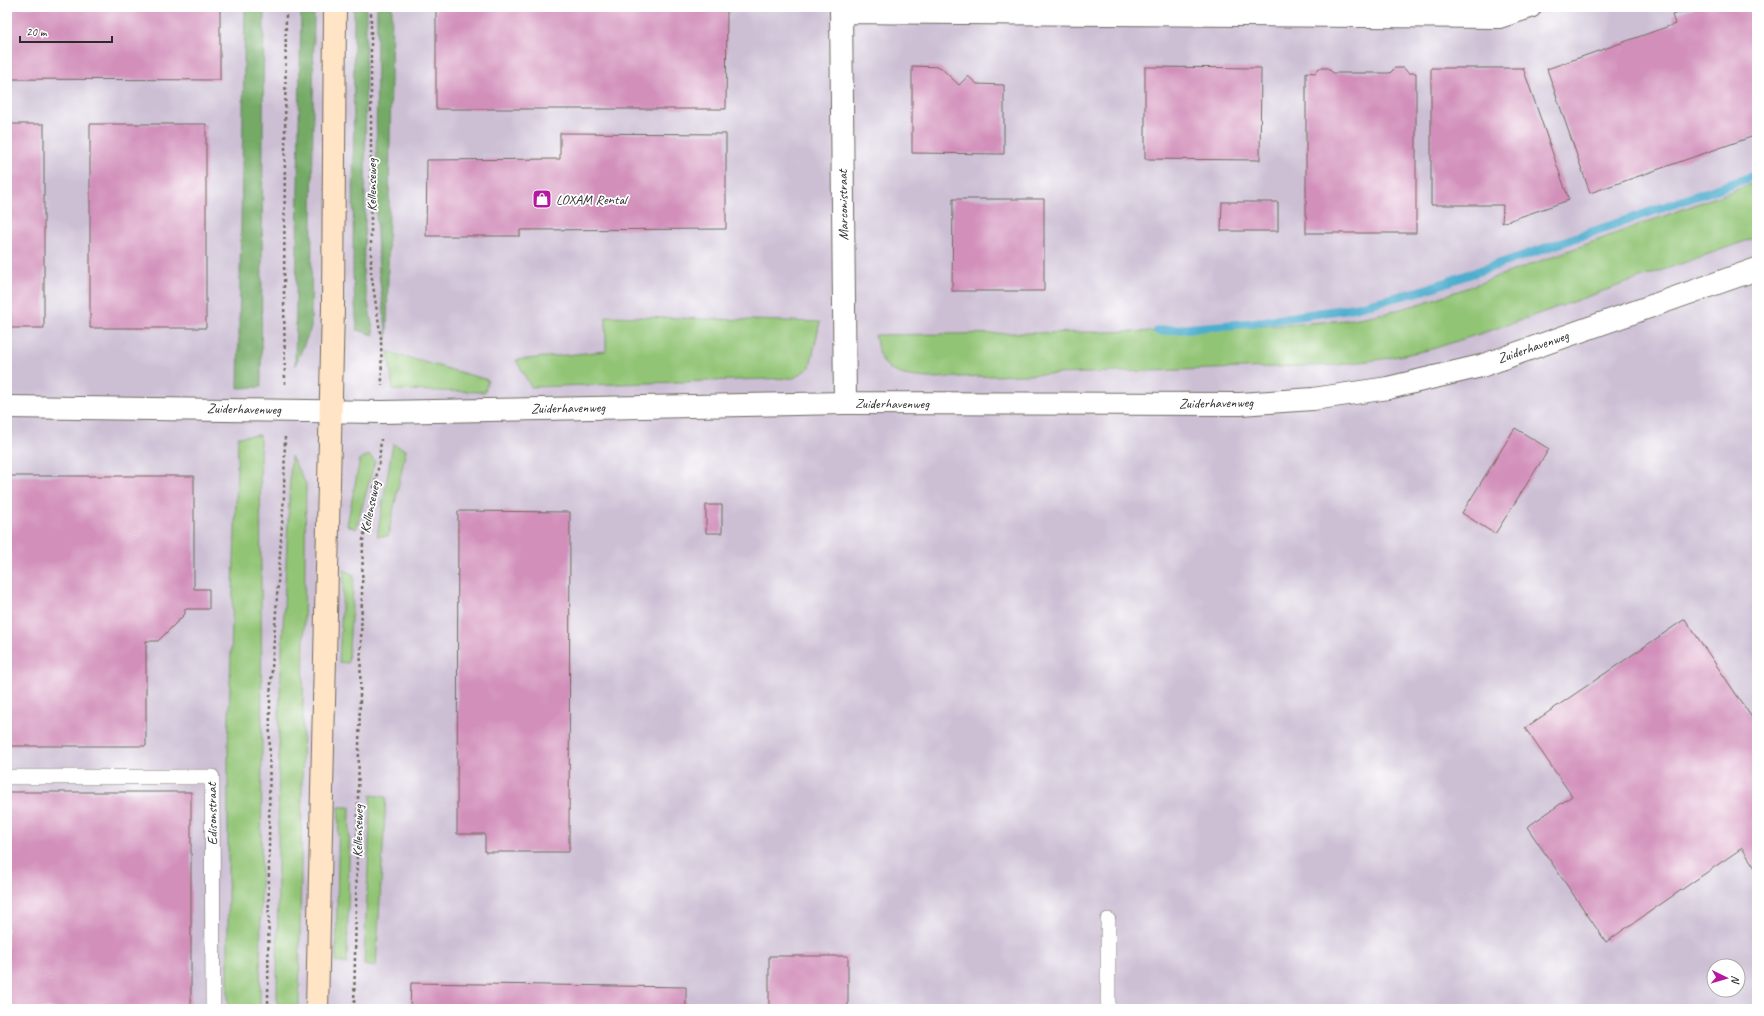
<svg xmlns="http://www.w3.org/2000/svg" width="1764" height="1016" viewBox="0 0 1764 1016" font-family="Caveat,sans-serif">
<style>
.industrial{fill:#ccbfd4;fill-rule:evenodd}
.green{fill:#92c474;stroke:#5e7850}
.forest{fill:#75aa66;stroke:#506a48}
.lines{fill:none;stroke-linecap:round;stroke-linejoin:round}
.stream{stroke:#4faece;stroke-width:9}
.building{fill:#d28fba}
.lane-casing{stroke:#706b61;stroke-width:16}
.street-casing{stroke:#706b61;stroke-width:24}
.secondary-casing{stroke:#706b61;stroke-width:24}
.path{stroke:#706b61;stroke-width:2.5;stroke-dasharray:3 3;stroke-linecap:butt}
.lane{stroke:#fff;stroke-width:15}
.street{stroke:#fff;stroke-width:22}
.secondary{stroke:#ffe4c6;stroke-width:22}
.labels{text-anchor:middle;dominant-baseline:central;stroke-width:3.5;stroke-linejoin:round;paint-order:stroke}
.street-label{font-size:14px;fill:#2b2b2b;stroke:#fff}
.poi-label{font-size:14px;fill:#2b2b2b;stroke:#fff;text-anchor:start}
</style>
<rect width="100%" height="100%" fill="#fff"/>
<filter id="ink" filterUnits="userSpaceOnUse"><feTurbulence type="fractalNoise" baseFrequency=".025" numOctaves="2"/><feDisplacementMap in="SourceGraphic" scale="8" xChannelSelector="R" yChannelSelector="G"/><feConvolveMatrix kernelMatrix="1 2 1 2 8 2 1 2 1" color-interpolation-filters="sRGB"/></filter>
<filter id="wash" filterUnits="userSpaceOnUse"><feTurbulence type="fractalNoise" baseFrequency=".012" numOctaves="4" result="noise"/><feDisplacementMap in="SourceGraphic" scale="16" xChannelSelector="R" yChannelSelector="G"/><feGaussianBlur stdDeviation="0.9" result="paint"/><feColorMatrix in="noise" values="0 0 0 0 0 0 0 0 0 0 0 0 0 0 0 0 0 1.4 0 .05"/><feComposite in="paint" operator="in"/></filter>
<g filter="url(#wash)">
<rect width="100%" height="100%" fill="#f1e1c4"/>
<!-- industrial -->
<path class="industrial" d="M7,7H1757V1009H7ZM1714,966H1738V990H1714Z"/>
<!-- green -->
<path class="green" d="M1757,182V237L1501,327L1429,350L1383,359L1337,365L928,378C908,376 888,376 879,354C877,349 877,341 875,335L1179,331L1298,324L1347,320L1386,313L1419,304L1458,291Z
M606,316L820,322L810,367L794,378L531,387L516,360L606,351Z
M388,352L488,380L485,392L393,390Z
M260,435L262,749L260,1009H228V748L238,437Z
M393,444L406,450L388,536H377Z
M369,455L375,461L356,529L347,525L360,459Z
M291,456L306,484L299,1009H277L279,715Z
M344,570L354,575L348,663L339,662Z
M371,795L386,797L376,967L364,965Z
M339,807H350L347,964L336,962Z"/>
<!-- forest -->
<path class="forest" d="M245,7H264L261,387L238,388Z
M301,7H314L311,328L295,366Z
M354,7H366L365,226L363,275L374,335L357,330L353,276Z
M377,7H392L387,339L379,273L376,211Z"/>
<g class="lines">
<!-- stream -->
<path class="stream" d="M1158,331L1254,323L1352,308L1421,291L1757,175"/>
</g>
<g id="blocks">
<!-- building -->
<path class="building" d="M7,7H220V80L7,79Z
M436,7H727L726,109H436Z
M1696,7H1757V135L1590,193L1547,69L1675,24L1672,15Z
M912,66L940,67L959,85L968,76L977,84L1004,85V154L912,153Z
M1145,67L1261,68L1260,160L1145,159Z
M1319,68H1328L1333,73H1390L1395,68H1404L1408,73H1416V233H1306V72L1315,73Z
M1431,68H1523L1569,200L1502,223L1503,205H1431Z
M7,124H44V328H7Z
M90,124H206V328H90Z
M560,133L726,134V229L520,230V236H426L427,160L560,159Z
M953,199H1044V291H952Z
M1222,202H1278V231H1221Z
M1515,428L1549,449L1495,534L1462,513Z
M7,476H194V589H209V609H185V614L158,641H146V746H7Z
M706,505H722V533H706Z
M458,511L570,512L569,852H485V834H457Z
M1685,619L1757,725V871L1742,848L1606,942L1527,827L1572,796L1525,728Z
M7,792H191V1009H7Z
M769,956H848V1009H769Z
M411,983L686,987V1009H410Z"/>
</g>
</g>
<g filter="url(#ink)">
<use href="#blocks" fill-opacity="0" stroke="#706b61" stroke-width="1"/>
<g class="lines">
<defs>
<path id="lane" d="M7,777H212L213,1009
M1108,1009V920"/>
<path id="street" d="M841,7L845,403
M841,12L1499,17L1530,7
M7,407L382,412L845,403L1240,404L1313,399L1388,388L1481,366L1757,269"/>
<path id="secondary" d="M317,1009L333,307L335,7"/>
</defs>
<!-- lane casing -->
<use href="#lane" class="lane-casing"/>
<!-- street casing -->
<use href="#street" class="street-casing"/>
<!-- secondary casing -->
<use href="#secondary" class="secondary-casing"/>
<!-- path -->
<path class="path" d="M371,7V272L381,338L382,386
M285,384L284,292L286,7
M268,1009L270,698L284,496L285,437
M354,1009L363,540L379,464L381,439"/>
<!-- lane -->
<use href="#lane" class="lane"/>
<!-- street -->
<use href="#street" class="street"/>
<!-- secondary -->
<use href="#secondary" class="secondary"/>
</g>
</g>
<!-- icons -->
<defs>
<symbol id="shop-square" viewBox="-11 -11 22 22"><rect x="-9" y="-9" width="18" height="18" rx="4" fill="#b5179e" stroke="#fff"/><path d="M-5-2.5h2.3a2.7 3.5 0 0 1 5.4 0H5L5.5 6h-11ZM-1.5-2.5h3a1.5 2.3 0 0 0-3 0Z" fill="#fff"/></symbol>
</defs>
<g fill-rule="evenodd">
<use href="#shop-square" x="531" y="188" width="22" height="22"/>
</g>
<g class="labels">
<!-- street labels -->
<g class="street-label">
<text transform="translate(371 185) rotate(-90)">Kellenseweg</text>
<text transform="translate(843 205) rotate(-91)">Marconistraat</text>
<text transform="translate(1533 347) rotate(-19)">Zuiderhavenweg</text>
<text x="892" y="403">Zuiderhavenweg</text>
<text transform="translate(1216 403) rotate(-1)">Zuiderhavenweg</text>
<text transform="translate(568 408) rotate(-1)">Zuiderhavenweg</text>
<text transform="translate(244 409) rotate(1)">Zuiderhavenweg</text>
<text transform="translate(370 507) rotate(-78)">Kellenseweg</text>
<text transform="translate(212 814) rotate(-91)">Edisonstraat</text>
<text transform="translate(358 831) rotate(-89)">Kellenseweg</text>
</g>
<!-- poi labels -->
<g class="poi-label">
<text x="556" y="199">LOXAM Rental</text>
</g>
</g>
<!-- margin -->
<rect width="1764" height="1016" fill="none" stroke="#fff" stroke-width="24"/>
<!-- north arrow -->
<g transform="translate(1726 978) rotate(95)"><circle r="19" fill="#ffffff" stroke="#aaaaaa"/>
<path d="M0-3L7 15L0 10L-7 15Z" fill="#b5179e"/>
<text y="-6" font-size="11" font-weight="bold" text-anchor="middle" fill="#2b2b2b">N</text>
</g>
<!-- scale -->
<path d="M20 36v6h92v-6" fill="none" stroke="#2b2b2b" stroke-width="2"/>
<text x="26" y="36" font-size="12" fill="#2b2b2b" stroke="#ffffff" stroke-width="3" paint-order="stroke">20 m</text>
</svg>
